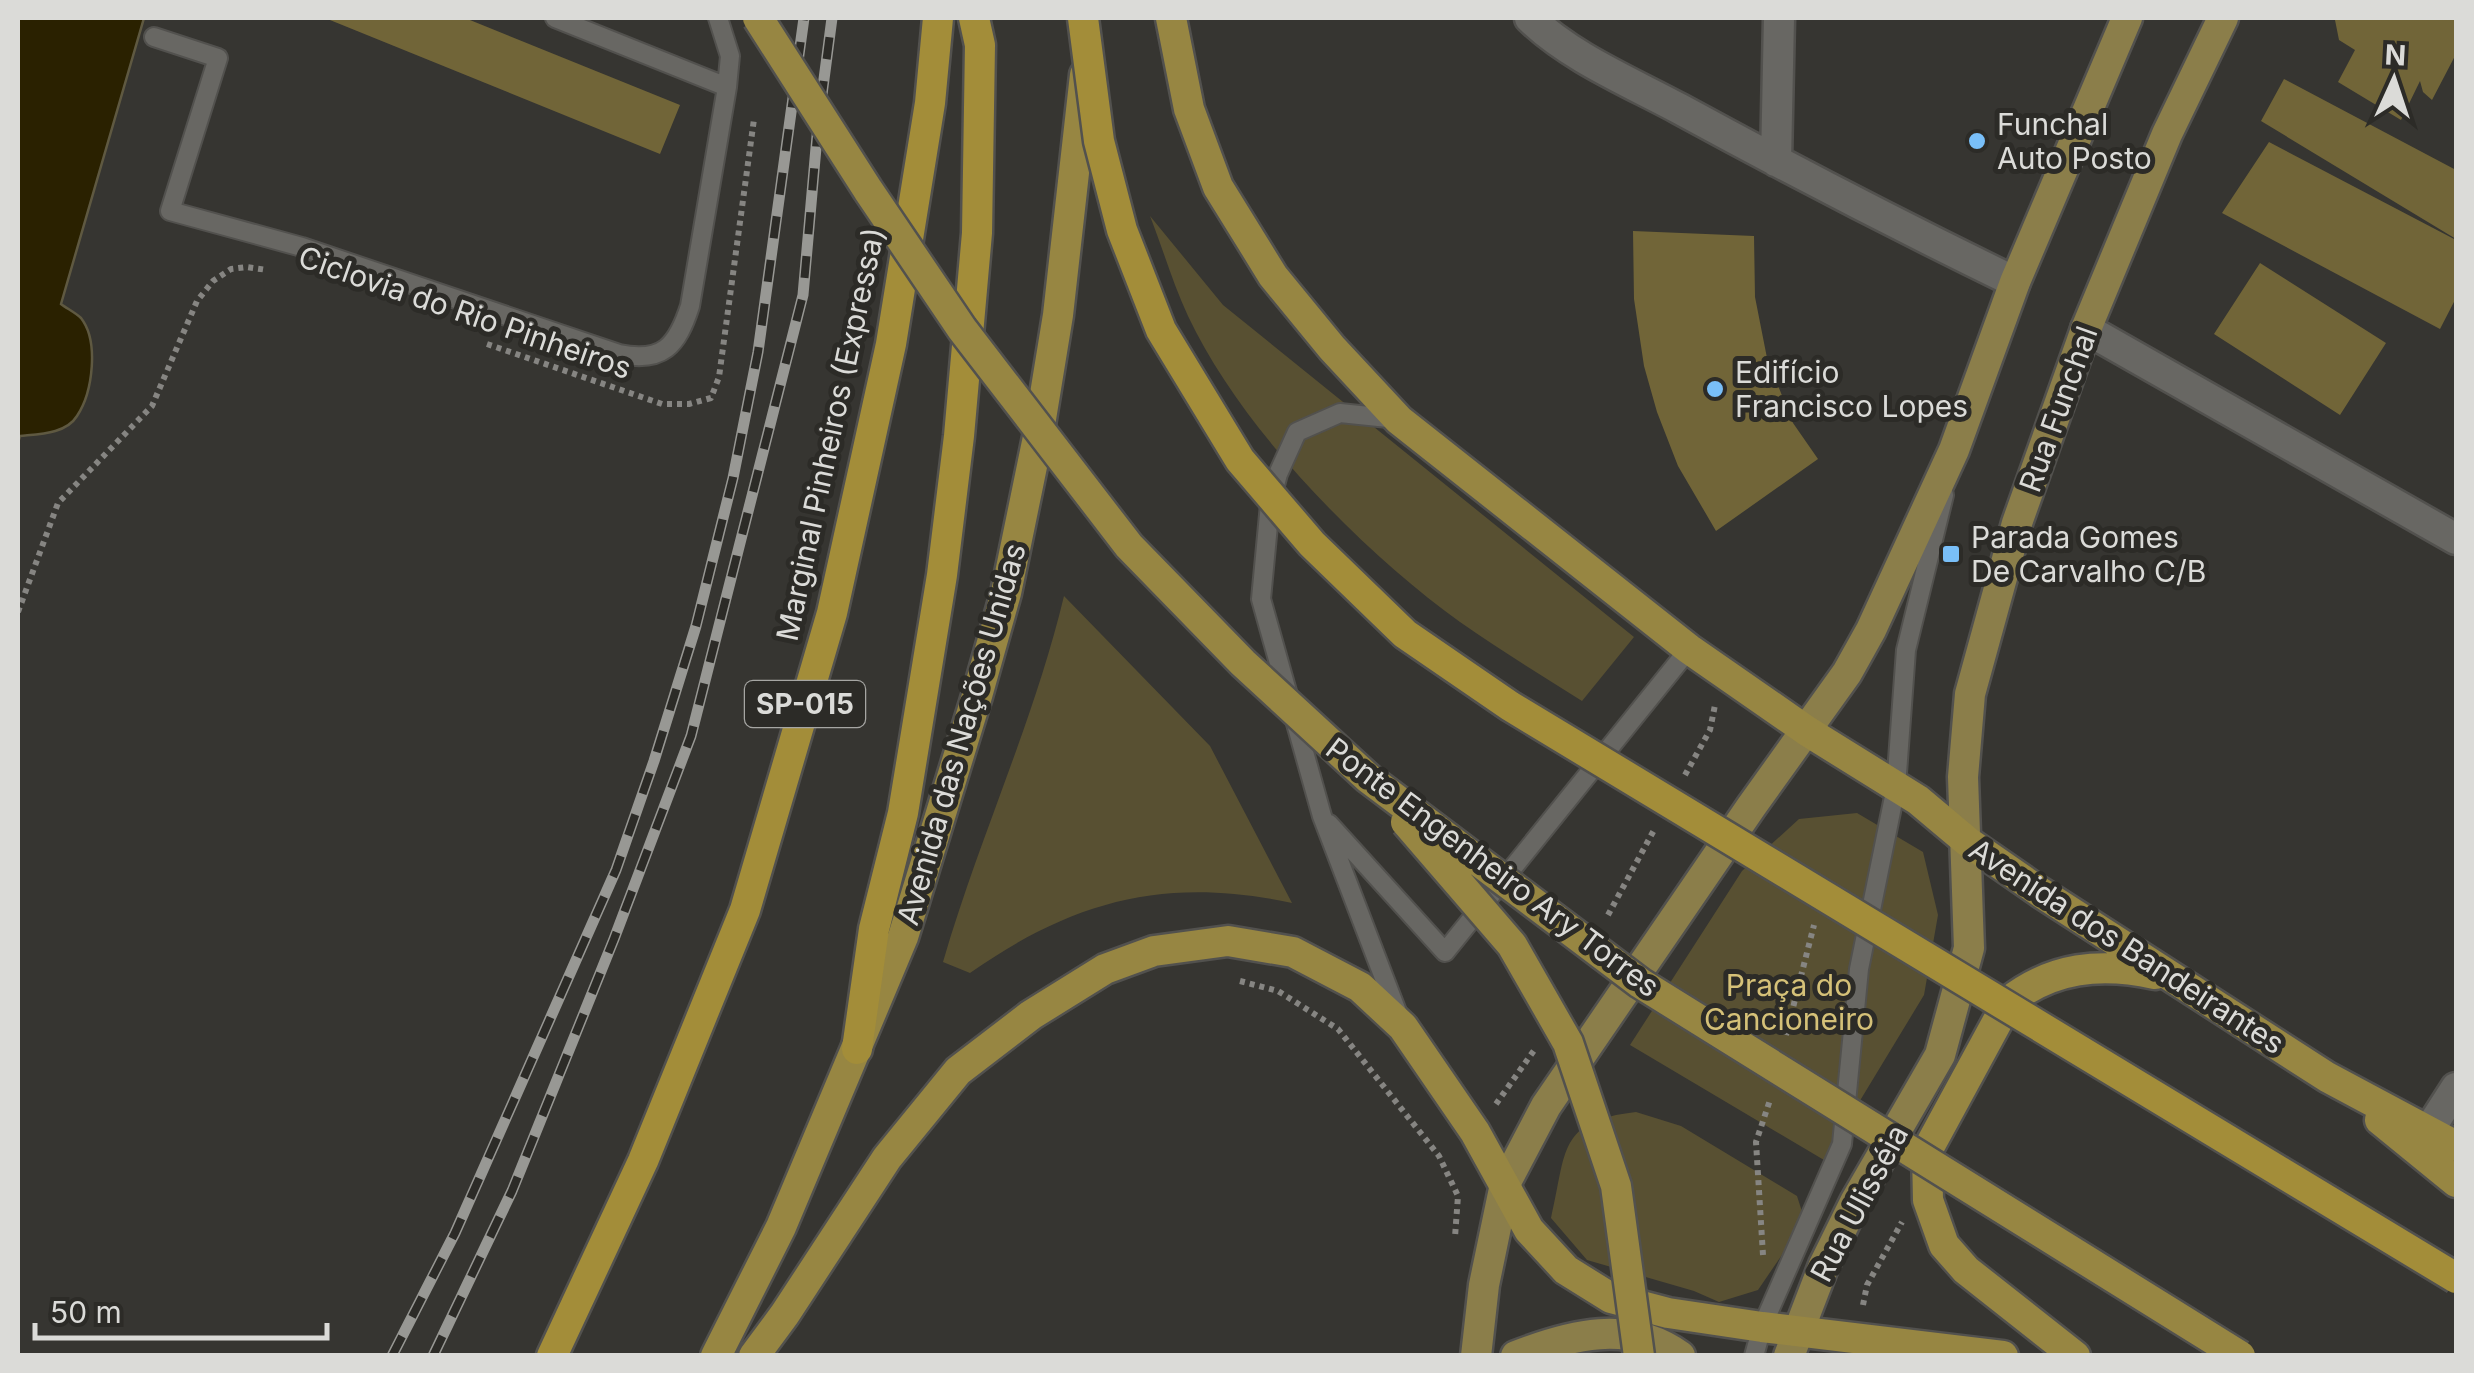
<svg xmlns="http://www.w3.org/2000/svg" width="2474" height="1373" viewBox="0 0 2474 1373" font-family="Inter,sans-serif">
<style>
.green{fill:#585032}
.water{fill:#2a2100;stroke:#5f5941;stroke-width:2.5}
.building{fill:#716538}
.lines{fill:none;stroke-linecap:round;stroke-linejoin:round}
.service-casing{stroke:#52514e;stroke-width:22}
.minor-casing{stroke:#52514e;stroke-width:35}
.primary-casing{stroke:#52514e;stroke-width:35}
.trunk-casing{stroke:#52514e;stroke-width:35}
.motorway-casing{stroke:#52514e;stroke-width:35}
.path{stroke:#868582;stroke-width:6;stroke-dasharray:5 5;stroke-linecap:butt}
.service{stroke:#686763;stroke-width:18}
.minor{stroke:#686763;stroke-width:30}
.primary{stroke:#8b7e4a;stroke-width:30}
.trunk{stroke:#978642;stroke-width:30}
.motorway{stroke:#a38d39;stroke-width:30}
.rail-casing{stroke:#989894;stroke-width:11}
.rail{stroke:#2c2b27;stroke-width:8;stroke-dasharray:22;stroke-linecap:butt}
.trunk-bridge-casing{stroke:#52514e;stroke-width:35;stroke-linecap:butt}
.motorway-bridge-casing{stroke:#52514e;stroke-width:35;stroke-linecap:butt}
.trunk-bridge{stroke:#978642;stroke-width:30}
.motorway-bridge{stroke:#a38d39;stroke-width:30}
.poi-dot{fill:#79bff8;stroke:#2c2b27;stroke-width:4}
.labels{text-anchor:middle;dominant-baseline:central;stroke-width:10;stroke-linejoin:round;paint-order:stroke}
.shield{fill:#2c2b27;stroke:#a6a6a3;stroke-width:2.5}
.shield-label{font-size:28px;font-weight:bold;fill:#dbdbd8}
.poi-label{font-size:30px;fill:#dbdbd8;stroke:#2c2b27;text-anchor:start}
.street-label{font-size:30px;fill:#dbdbd8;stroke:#2c2b27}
.park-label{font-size:30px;fill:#d5c178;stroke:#2c2b27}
</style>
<rect width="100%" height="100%" fill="#363531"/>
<!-- green -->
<path class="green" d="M1150,216L1223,305L1634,637L1582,701C1541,675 1500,650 1460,622C1361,551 1240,427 1188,316C1173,284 1163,249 1150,216Z
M1064,596L1210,746L1292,903C1166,876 1074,900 970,973L943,962C979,838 1034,721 1064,596Z
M1857,813L1923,852L1938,915L1924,995L1824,1160L1630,1045L1742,871L1799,819Z
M1636,1112L1681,1126L1797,1196L1805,1221L1758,1290L1719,1302L1694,1291L1587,1260L1551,1218C1567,1151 1557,1121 1636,1112Z"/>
<!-- water -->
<path class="water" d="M18,18H144L61,304C66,308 76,313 81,318C99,341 93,392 77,416C66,434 39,434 20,436L18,443Z"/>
<!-- building -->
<path class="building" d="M325,18H465L680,105L660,154Z
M2346,18H2456V54L2432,100L2423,92L2420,81L2401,120L2338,82L2355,50L2339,40L2335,20Z
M2284,79L2456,170V239L2261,121Z
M2269,142L2456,240V298L2440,329L2222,213Z
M1633,231L1754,236L1755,297L1767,358L1793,423L1818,459L1716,531L1678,466L1657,412L1644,366L1634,299Z
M2260,263L2386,343L2340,415L2214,334Z"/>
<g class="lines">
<defs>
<path id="service" d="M555,18L727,87
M154,37L218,58L170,211L302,247L619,354C663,363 677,346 690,306L727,87L730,56L718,18
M1398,419L1340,413L1297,432L1278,474L1270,504L1261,599L1322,816L1399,1017
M1329,824L1445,952L1689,649
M1754,1356L1762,1327L1842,1144L1859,969L1896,787L1906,650L1944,495"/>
<path id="minor" d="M1530,18C1570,57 1630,82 1680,109C1790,169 1902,227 2015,282
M1776,161L1779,18
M2086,329L2456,539
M2429,1130L2456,1088"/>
<path id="primary" d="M1476,1356L1484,1285L1505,1184L1546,1106L1751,807L1847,673L1871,630L1954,450L2015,282L2127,18
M1516,1356C1570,1335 1629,1319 1680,1356
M1789,1356L1824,1265L1855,1202L1940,1055L1969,948L1963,777L1970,694L2017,523L2086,329L2167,134L2223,18"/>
<path id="trunk" d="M1171,18L1189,109L1218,187L1273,276L1332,348L1399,420L1689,649L1807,731L1918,800L1968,842L2040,892L2327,1077L2456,1146
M2380,1120L2456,1182
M716,1356L781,1227L903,937L977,696L1006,593L1038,437L1058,315L1085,75
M754,1356L785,1314L887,1158L958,1071L1031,1015L1105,969L1154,951L1228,941L1293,952L1360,987L1403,1027L1475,1132L1529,1230L1566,1270L1611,1298L1668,1313L1762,1327L2003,1356
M2075,1356L1966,1270L1944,1245L1928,1200L1927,1151L2008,1002C2052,967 2101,962 2155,974"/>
<path id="motorway" d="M857,1049L874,929L903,813L942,575L959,436L977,233L980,45L974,18
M552,1356L643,1161L745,910L832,613L891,344L930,103L938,18"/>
</defs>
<!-- service casing -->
<use href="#service" class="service-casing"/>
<!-- minor casing -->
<use href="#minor" class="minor-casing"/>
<!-- primary casing -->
<use href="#primary" class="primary-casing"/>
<!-- trunk casing -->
<use href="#trunk" class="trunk-casing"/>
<!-- motorway casing -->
<use href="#motorway" class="motorway-casing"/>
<!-- path -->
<path class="path" d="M487,344L662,404H689L711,398L719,377L754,119
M18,612L58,503L152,406L197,301L213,281L231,269L247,267L267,270
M1685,775L1710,730L1715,705
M1608,915L1654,830
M1240,981L1278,991L1338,1029L1439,1156L1458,1196L1455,1237
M1786,1035L1814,925
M1496,1104L1535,1049
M1763,1255L1756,1142L1770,1100
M1863,1305L1867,1285L1902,1222"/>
<!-- service -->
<use href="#service" class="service"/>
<!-- minor -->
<use href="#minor" class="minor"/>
<!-- primary -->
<use href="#primary" class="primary"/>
<!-- trunk -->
<use href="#trunk" class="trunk"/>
<!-- motorway -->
<use href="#motorway" class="motorway"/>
<defs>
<path id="rail" d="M392,1356L455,1233L616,870L654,761L696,626L733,478L758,352L804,18
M433,1356L512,1191L614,939L691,736L803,295L818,125L832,18"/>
</defs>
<!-- rail casing -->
<use href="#rail" class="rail-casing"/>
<!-- rail -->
<use href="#rail" class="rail"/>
<defs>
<path id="trunk-bridge" d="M758,18L868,190L962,329L1129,546L1243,663L1368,778L1640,983L2240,1356
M1406,822L1512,945L1568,1043L1616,1186L1639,1356"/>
<path id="motorway-bridge" d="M1083,18L1099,141L1122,230L1161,330L1240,460L1312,544L1405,634L1510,706L2456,1278"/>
</defs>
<!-- trunk-bridge casing -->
<use href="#trunk-bridge" class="trunk-bridge-casing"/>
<!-- motorway-bridge casing -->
<use href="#motorway-bridge" class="motorway-bridge-casing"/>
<!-- trunk-bridge -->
<use href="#trunk-bridge" class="trunk-bridge"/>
<!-- motorway-bridge -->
<use href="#motorway-bridge" class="motorway-bridge"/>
</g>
<!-- markers -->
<g class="poi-dot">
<circle cx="1977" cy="141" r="10"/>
<circle cx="1715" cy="389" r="10"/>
<rect x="1941" y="544" width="20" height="20" rx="5"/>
</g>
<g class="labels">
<!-- shield labels -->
<rect class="shield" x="745" y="681" width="120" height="46" rx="8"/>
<g class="shield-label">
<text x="805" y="704">SP-015</text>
</g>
<!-- poi labels -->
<g class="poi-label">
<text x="1997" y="124">Funchal<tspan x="1997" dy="34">Auto Posto</tspan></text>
<text x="1735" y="372">Edifício<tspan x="1735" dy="34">Francisco Lopes</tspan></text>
<text x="1971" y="537">Parada Gomes<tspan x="1971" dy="34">De Carvalho C/B</tspan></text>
</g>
<!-- street labels -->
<g class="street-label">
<text transform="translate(465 312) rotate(19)">Ciclovia do Rio Pinheiros</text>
<text transform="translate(2058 409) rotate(-70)">Rua Funchal</text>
<text transform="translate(830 434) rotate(-78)">Marginal Pinheiros (Expressa)</text>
<text transform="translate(961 734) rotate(-74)">Avenida das Nações Unidas</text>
<text transform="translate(1493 867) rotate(37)">Ponte Engenheiro Ary Torres</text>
<text transform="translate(2127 946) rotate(33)">Avenida dos Bandeirantes</text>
<text transform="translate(1859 1203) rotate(-62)">Rua Ulisséia</text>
</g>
<!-- park labels -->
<g class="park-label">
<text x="1789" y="985">Praça do<tspan x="1789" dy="34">Cancioneiro</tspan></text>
</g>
</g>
<!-- border -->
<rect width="2474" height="1373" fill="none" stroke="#dbdbd8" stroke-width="40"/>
<!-- north arrow -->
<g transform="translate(2394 80) rotate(3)" stroke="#2c2b27" stroke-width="8" paint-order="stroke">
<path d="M0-8L18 38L0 25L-18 38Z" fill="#dbdbd8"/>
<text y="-15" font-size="28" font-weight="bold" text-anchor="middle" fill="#dbdbd8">N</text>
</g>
<!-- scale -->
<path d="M35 1323v15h292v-15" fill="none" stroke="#dbdbd8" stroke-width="5"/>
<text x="50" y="1323" font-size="30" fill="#dbdbd8" stroke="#2c2b27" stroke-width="8" paint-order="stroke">50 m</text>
</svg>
